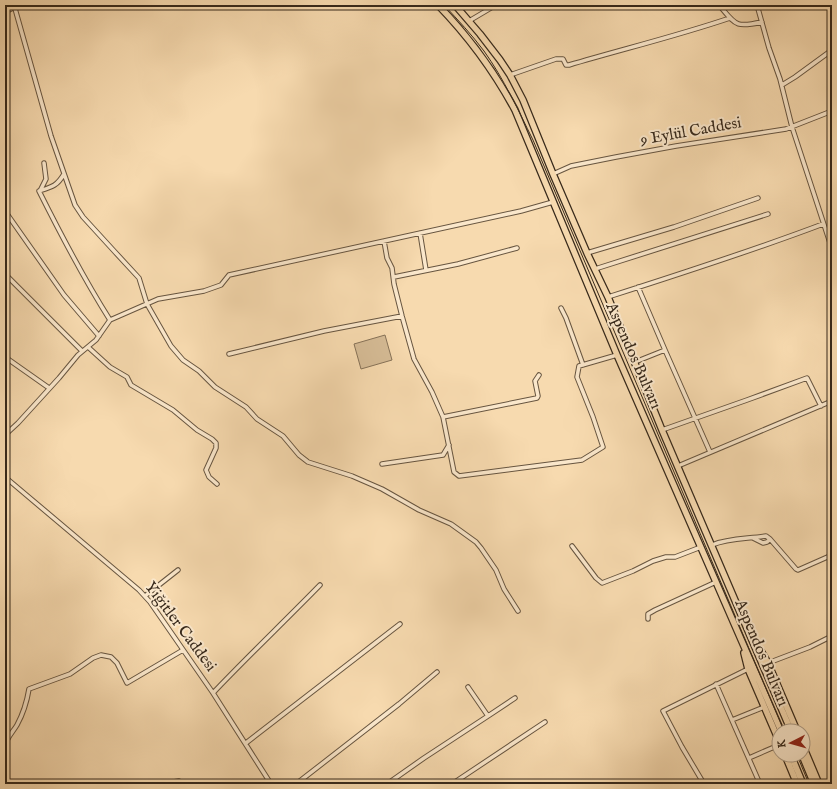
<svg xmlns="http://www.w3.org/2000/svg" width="837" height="789" viewBox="0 0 837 789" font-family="'IM FELL English',serif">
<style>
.garden{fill:#d6bc96;stroke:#867258}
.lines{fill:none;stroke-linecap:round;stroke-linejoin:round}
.minor-casing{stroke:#675540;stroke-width:5.5}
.primary-casing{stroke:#37291b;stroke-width:8}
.minor{stroke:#fae7cb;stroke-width:3.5}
.primary{stroke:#f7daaf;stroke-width:5.5}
.tram{stroke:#37291b;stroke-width:1}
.labels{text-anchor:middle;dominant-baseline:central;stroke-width:4;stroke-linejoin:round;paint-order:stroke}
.street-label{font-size:16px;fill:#37291b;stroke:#fae7cb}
</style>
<rect width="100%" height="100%" fill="#f7daaf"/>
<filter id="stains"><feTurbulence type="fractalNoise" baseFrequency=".005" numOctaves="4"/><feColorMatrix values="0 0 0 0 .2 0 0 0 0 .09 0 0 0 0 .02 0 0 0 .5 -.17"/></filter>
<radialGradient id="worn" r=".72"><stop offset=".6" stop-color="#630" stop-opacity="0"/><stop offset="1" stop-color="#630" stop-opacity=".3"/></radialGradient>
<!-- garden -->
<path class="garden" d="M385,335L392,360L361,369L354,344Z"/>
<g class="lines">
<defs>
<path id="minor" d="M14,5L51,136L75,205L83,217L115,252L139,278L147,304L171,346L183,360L199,371L215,387L246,407L257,419L283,436L299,455L308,462L352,476L382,489L419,510L451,524L476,542L481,548L496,570L504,589L518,611
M719,5C736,25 735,28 762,22
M757,5L769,48L780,79L792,127L832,249
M5,12L15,7
M469,21L496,5
M510,75L556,59H563L566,65H569C623,49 677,36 730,18
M782,85L795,77L832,50
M64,174C57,186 52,187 39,191C61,235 84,279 110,320
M553,174L571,166L616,157L676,146L786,129L832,111
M40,191L46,179L44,163
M5,211L64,295L99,336
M420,233L426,270
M384,241L387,258L392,268L394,284L402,316L414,359L432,392L443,417
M587,253L674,227L758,198
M595,269L768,214
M5,274L82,351
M394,277L458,264L517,248
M638,287L665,350
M608,297C680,274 752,251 823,224
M561,308L566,318L583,365
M88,347L110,367L127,377L131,385L173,410L197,430L212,439L216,443V448L206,470L209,477L217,484
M229,354L324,331L402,316
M5,357L49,388
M635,362L665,350L710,452
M539,375L535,381L538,396L537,398L443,417L454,472L459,476L582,460L603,447L593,417L577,377L579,366L617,355
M662,430L747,400L807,378L821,406
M5,435L18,423L59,378L78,355L96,340L110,320L158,299L204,291L221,285L229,275L521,211L553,202
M382,464L443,455L449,445
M678,466L832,401
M5,477L139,590L150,602L213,693L271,784
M770,539L796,569L798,570L832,555
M712,545C729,538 748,539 766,536L770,539L767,542L763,543L753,538
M572,546L596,578L602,583L633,571L653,561L666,557H675L701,547
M145,596L178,570
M648,619V614L655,610L716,582
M768,663L810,647L832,636
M716,684L760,784
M468,687L488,716L515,698
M213,693C248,656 285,621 320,585
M732,720L764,707
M246,743L400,624
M5,747C6,738 13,732 17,725C23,714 27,701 29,689L70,674L93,658L101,655L111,657L117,663L127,683L183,650
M749,758L779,745
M161,784L179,781L180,784
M296,784L399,704L437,672
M387,784L424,758L488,716
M452,784L545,722
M704,784L682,747L663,711L748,669
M787,784L796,780"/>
<path id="primary" d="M438,5C469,37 494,71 515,110L617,355L781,731
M455,5L480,34L500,60L510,75L523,100L553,174L587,253L608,297L662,430L791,731
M761,651L768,663L797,731
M744,653L748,669L779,741
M803,746L819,784
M785,755L797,784
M791,755L803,784
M802,755L814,784"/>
</defs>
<!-- minor casing -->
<use href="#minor" class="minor-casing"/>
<!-- primary casing -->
<use href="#primary" class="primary-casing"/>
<!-- minor -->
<use href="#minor" class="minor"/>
<!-- primary -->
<use href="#primary" class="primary"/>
<!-- tram -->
<path class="tram" d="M444,5C458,20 472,35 484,51C504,79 518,110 533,140L784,731
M797,755L809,784"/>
</g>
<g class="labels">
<!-- street labels -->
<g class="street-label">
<text transform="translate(691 132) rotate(-10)">9 Eylül Caddesi</text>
<text transform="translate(633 356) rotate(66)">Aspendos Bulvarı</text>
<text transform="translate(180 627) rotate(53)">Yiğitler Caddesi</text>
<text transform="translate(761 653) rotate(67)">Aspendos Bulvarı</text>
</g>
</g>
<!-- margin -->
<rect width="837" height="789" fill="none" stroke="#f7daaf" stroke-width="20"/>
<rect x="6" y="6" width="825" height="777" fill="none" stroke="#37291b" stroke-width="2"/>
<rect x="10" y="10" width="817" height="769" fill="none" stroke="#37291b"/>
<!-- north arrow -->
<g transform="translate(791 743) rotate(264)"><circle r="19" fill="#fae7cb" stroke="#ac9b85"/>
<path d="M0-3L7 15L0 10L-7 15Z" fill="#8f2418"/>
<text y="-6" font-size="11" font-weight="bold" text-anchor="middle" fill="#37291b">K</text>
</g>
<rect width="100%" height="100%" filter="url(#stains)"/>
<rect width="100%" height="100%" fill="url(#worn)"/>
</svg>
